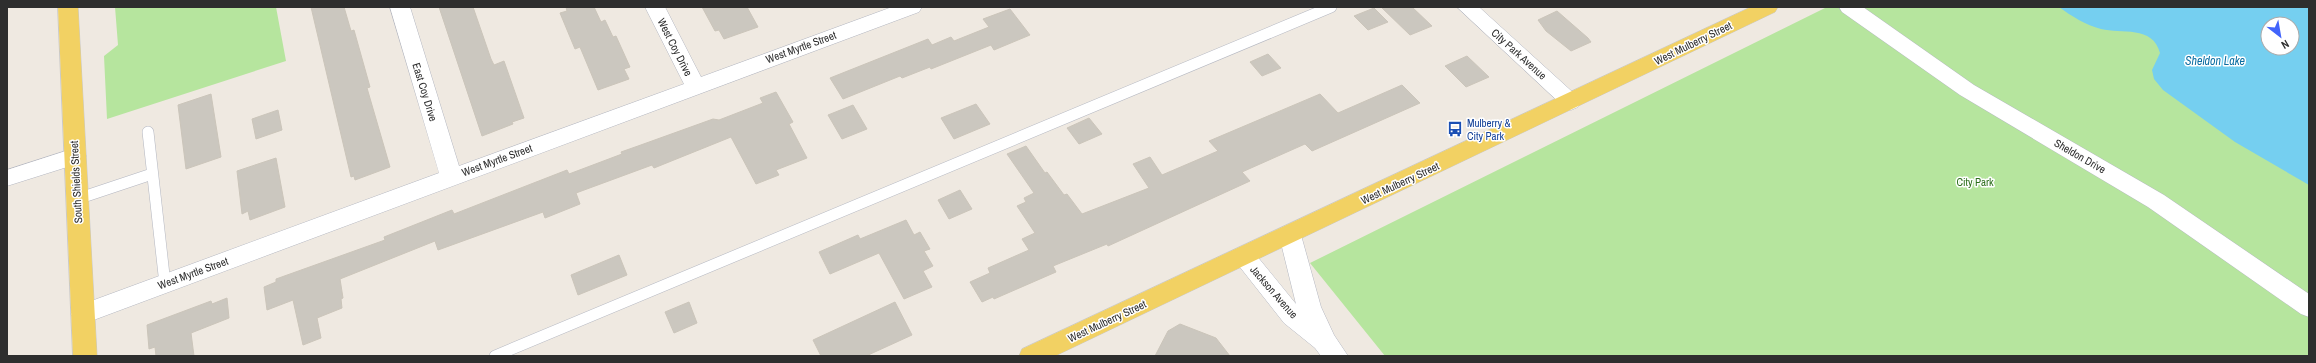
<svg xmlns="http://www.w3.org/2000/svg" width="2316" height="363" viewBox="0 0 2316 363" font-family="'Archivo Narrow',sans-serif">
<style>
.green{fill:#b6e59e;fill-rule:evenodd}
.water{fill:#75cff0;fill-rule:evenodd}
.building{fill:#cbc7bf;stroke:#cbc5ba}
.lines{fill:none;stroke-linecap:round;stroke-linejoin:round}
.service-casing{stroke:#b4b7c1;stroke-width:12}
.minor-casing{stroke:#b4b7c1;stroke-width:1}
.primary-casing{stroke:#c9c9c9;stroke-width:1}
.service{stroke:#fff;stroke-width:11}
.minor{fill:#fff;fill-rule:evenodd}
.primary{fill:#f2d163;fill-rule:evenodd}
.labels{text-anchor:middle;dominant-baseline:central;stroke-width:3;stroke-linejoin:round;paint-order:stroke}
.street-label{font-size:11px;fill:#2e2e2e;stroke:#fff}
.transit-label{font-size:11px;fill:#164399;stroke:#fff;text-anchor:start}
.park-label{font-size:11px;fill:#2c6e1b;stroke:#fff}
.water-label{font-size:12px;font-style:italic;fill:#0d6fa3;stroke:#fff}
</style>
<rect width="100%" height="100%" fill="#efe9e1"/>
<!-- green -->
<path class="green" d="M115,7H276L286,61L107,119L104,56L118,45Z
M1827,7H2309V356H1385L1310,263ZM2268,24H2292V48H2268Z"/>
<!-- water -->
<path class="water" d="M2059,7H2309V185L2235,142L2163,90L2154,79L2152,70L2160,53C2153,25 2121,34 2101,29C2086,25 2071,16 2059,7ZM2268,24H2292V48H2268Z"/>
<!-- building -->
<path class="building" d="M311,7H344L351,31L354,30L370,87L367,88L390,167L355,180L354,176L351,177Z
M439,7H473L491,59L494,65L504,61L524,118L512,122L513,124L482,136Z
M566,7H594L601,22L605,20L613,37L616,36L630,67L624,69L629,79L598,90L580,47L575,49L560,13L567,11Z
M702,7H747L758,27L724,39L719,30L715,31Z
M1381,7H1412L1432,26L1410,35Z
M1374,8L1388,22L1368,30L1354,16Z
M1010,9L1030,35L994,50L991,45L931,69L930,67L902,78L900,76L843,99L830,78L928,39L932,45L951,37L954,41L989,27L983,19Z
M1557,11L1588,38L1591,42L1571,51L1546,31L1538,20Z
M1268,54L1281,68L1262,76L1250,62Z
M1467,56L1489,77L1466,87L1445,66Z
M1402,85L1420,103L1312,151L1305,144L1242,172L1250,181L1108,246L1107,244L1053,266L1056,272L994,299L993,297L982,302L970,282L990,273L988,268L1029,250L1022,239L1035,233L1017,206L1026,202L1024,198L1034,193L1007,154L1026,146L1045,173L1047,172L1064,195L1067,194L1082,214L1149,188L1133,164L1150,157L1162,175L1218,151L1209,141L1320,94L1338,113Z
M776,92L793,122L789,124L807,158L776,170L779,175L756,184L731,137L654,168L652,165L576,193L580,204L545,218L543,212L438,250L435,241L340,279L343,298L341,299L342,308L317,318L321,338L303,345L293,300L267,310L264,287L276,282V279L385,240L384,237L452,210L454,214L567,170L569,174L622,154L621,152L638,146L713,119L719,120L763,103L760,98Z
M211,94L221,157L186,169L178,105Z
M976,104L990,124L954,139L941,118Z
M853,105L867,129L842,139L828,115Z
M278,110L282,130L256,139L252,119Z
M1089,118L1102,134L1079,144L1067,128Z
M276,158L285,207L250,220L248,211L242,214L237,171Z
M960,190L972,209L949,219L938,200Z
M906,220L914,235L920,232L930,249L924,251L933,266L923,271L932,287L904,299L879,253L830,274L819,252L858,235L860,239Z
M619,255L627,275L578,295L571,275Z
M227,298L229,318L191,333L194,356H156L155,347L149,349L147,325L211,301L212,304Z
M689,302L697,323L674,333L665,312Z
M895,302L912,335L866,356H821L813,340Z
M1180,324L1216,338L1230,356H1155L1168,331Z"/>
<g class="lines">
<defs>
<path id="service" d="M148,132L165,284
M77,199L152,174
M495,356L1331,7"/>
<path id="minor" d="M390,7H410L459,166L684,84L645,7H665L701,77L892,7H922L919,12L91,321L83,324L75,321L71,314L75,307L439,173Z
M1457,7H1479L1578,97L1581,102L1578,107L1571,110L1564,107Z
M1839,7H1863L1974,85L2164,195L2309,294V317L2301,314L2148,207L1960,95L1842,12Z
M75,148L83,150L86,156L83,162L7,186V170Z
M1290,226L1298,229L1301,235L1321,307L1334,335L1348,356H1321L1315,348L1284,323L1232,257L1236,250L1244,248L1252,250L1296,304L1279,235L1282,229Z"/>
<path id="primary" d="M58,7H78L97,356H73Z
M1751,7H1778L1775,12L1055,356H1019L1022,349Z"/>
</defs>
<!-- service casing -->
<use href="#service" class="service-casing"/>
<!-- minor casing -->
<use href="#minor" class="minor-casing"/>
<!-- primary casing -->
<use href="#primary" class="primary-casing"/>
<!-- service -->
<use href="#service" class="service"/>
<!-- minor -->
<use href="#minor" class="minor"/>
<!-- primary -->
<use href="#primary" class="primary"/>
</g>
<!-- icons -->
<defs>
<symbol id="bus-bare" viewBox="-9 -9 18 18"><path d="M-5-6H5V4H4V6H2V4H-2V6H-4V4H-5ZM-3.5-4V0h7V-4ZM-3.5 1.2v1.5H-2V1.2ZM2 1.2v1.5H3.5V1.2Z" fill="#1a4fb4" stroke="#fff" stroke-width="2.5" paint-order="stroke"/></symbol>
</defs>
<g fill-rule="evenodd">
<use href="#bus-bare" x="1444" y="118" width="22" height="22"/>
</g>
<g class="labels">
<!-- street labels -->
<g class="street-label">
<text transform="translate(1693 43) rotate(-26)">West Mulberry Street</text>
<text transform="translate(675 47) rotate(63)">West Coy Drive</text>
<text transform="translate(801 47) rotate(-20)">West Myrtle Street</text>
<text transform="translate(1519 54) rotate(42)">City Park Avenue</text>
<text transform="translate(425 92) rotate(73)">East Coy Drive</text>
<text transform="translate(2080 156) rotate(30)">Sheldon Drive</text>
<text transform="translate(497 160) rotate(-20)">West Myrtle Street</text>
<text transform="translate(76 182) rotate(-93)">South Shields Street</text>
<text transform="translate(1400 183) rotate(-25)">West Mulberry Street</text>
<text transform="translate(193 273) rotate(-20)">West Myrtle Street</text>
<text transform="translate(1274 292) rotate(49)">Jackson Avenue</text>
<text transform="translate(1107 321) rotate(-25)">West Mulberry Street</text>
</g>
<!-- transit labels -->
<g class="transit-label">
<text x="1467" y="123">Mulberry &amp;<tspan x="1467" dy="13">City Park</tspan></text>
</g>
<!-- park labels -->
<g class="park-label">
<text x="1975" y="182">City Park</text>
</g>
<!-- water labels -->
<g class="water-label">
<text x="2215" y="61">Sheldon Lake</text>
</g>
</g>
<!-- border -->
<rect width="2316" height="363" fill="none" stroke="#2e2e2e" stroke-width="16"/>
<!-- north arrow -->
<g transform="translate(2280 36) rotate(149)"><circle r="19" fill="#ffffff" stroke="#ababab"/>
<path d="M0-3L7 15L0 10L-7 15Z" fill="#4264fb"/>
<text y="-6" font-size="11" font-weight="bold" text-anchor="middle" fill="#2e2e2e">N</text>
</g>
</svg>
